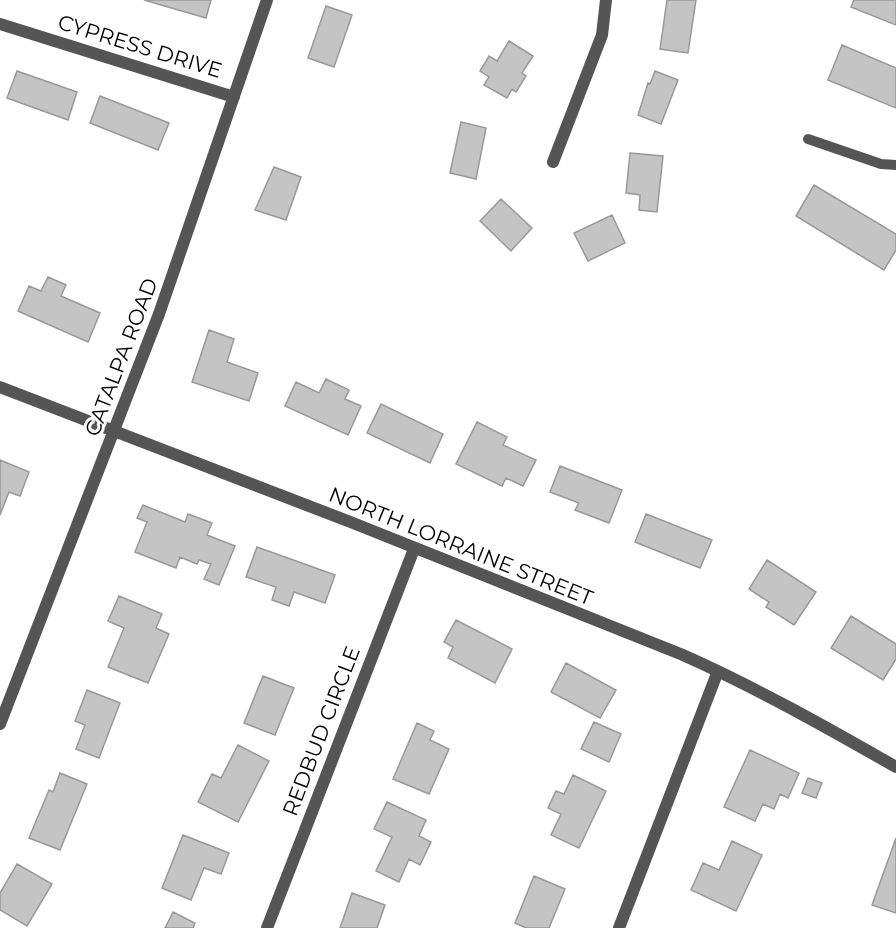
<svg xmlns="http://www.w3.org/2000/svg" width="896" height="928" viewBox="0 0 896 928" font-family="Montserrat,sans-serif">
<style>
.building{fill:#c4c4c4;stroke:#999;stroke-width:1.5}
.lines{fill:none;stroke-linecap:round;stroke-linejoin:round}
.lane{stroke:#555;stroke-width:10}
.street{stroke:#555;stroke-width:12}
.labels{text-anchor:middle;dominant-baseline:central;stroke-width:6;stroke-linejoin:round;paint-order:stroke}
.street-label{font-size:21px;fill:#000;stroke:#fff}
</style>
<rect width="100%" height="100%" fill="#fff"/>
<!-- building -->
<path class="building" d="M144,0H211L206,18Z
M667,0H696L688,53L660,49Z
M854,0H896V25L851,7Z
M326,6L352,15L334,67L308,58Z
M509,41L533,56L522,73L526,76L516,92L512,89L507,98L484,85L489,77L480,71L489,56L497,61Z
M842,45L896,68V108L828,80Z
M17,71L77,92L68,120L7,98Z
M655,71L678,80L661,124L638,115L648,83L650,84Z
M100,96L169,123L158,150L90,123Z
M461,122L486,128L476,179L450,173Z
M630,153L663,156L657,212L639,210L640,195L626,193Z
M274,167L301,177L286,220L255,210Z
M814,185L896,234V250L884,270L796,216Z
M501,199L532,228L511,251L480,221Z
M612,215L625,243L588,261L574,233Z
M48,277L66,285L61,296L100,313L88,342L18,311L29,286L41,291Z
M209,330L234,339L227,362L258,373L249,401L192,382Z
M326,379L349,390L345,399L361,406L348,435L285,406L296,382L319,393Z
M381,404L443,434L430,463L367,433Z
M477,422L507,437L503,445L536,460L523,486L506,478L502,486L456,464Z
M0,460L29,472L20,496L9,492L0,515Z
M560,466L622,490L609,523L575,510L579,503L550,492Z
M143,505L185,522L188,514L212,523L207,535L235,546L219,585L204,579L211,564L199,560L197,564L180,557L176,568L135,552L147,522L137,518Z
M646,514L712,540L700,568L635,542Z
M257,547L335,575L325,603L294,592L289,606L272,600L276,587L246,577Z
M767,560L816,592L794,625L766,607L769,602L749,589Z
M119,596L162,614L156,628L169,634L148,683L108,667L124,628L108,621Z
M851,616L896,644V659L883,680L831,648Z
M456,620L512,649L495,683L448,658L453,647L444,642Z
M566,663L616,690L600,718L551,692Z
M263,676L294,688L275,735L244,723Z
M87,690L120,703L99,758L76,749L85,725L75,721Z
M594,722L621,734L609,762L581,749Z
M417,723L434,731L430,740L449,749L429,794L393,779Z
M238,745L269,761L238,822L198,802L212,774L221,778Z
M750,750L799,773L788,798L780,794L774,809L763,804L755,821L724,807Z
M60,773L87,784L60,850L29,838L49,790L53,792Z
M573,775L606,791L579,848L551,835L561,814L548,808L556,791L564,794Z
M808,778L822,783L816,798L802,793Z
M387,802L426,820L419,836L431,842L420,865L409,859L399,882L376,871L392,837L374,829Z
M183,835L229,853L221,874L204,868L191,900L162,888Z
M896,838V913L872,905Z
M732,841L762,855L736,911L691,890L703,863L719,870Z
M17,864L52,884L27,926L0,910V893Z
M534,876L565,889L549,928H526L515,923Z
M352,893L385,905L377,928H340Z
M173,912L195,923L193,928H165Z"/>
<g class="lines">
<!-- lane -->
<path class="lane" d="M808,139L881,164L896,165"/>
<!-- street -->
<path class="street" d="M0,24L234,97
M553,162L602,35L606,0
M0,387L353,523L683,655C757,688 826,727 896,767
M0,724L159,314L267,0
M267,928L414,549
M619,928L718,671"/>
</g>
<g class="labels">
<!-- street labels -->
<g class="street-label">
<text transform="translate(140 46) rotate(17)">CYPRESS DRIVE</text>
<text transform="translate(121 357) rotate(-69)">CATALPA ROAD</text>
<text transform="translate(461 546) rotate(22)">NORTH LORRAINE STREET</text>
<text transform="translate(321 731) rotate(-69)">REDBUD CIRCLE</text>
</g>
</g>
</svg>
